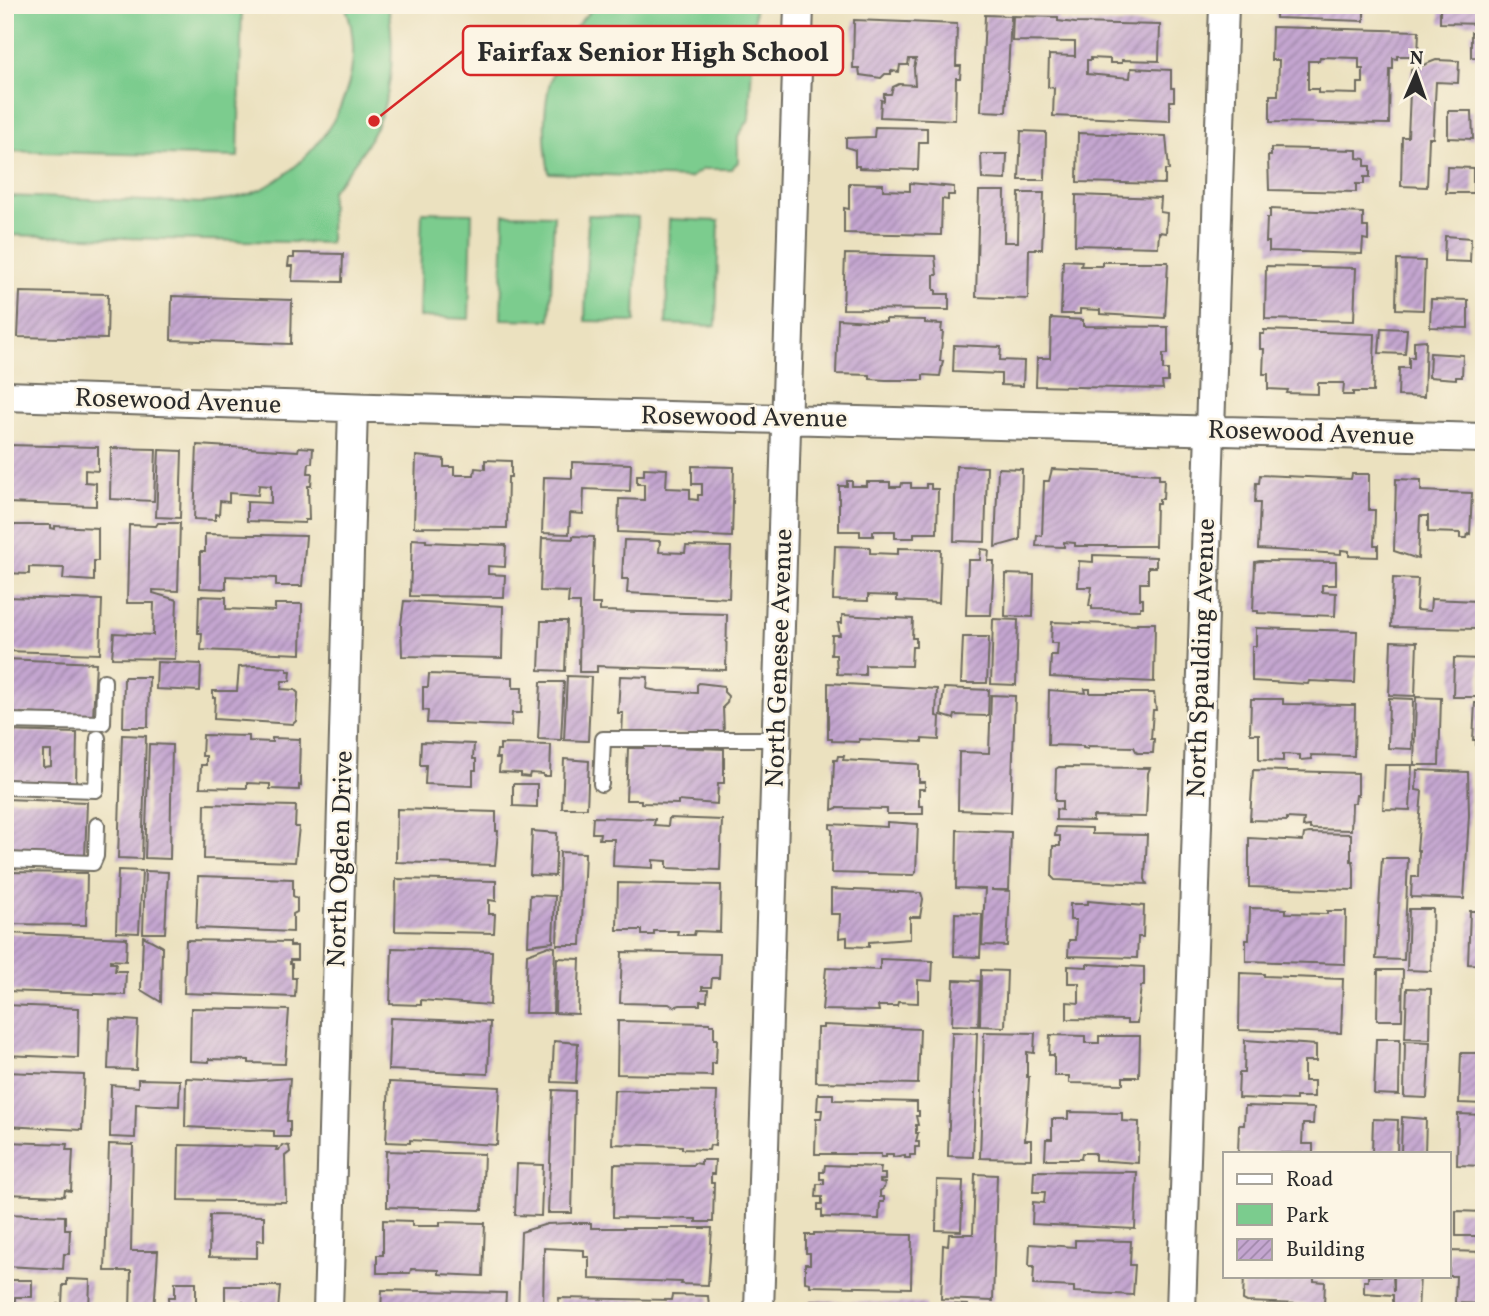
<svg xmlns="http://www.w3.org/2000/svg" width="1489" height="1316" viewBox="0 0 1489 1316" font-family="Vollkorn,serif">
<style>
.green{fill:#7bcc8e;stroke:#537c5c;stroke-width:2}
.building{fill:url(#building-hatch);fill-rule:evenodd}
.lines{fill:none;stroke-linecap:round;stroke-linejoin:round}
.lane-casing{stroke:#6e6b5f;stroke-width:18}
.street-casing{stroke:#6e6b5f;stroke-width:32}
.lane{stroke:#fff;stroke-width:14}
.street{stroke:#fff;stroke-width:28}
.labels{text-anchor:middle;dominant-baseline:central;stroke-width:5;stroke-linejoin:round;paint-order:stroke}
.street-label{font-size:26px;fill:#2b2b2b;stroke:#fcf5e5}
.leader{fill:none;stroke:#d62828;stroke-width:2.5}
.callout-dot{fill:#d62828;stroke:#fcf5e5;stroke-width:2.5}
.callout{fill:#fcf5e5;stroke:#d62828;stroke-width:2.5}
.callout-label{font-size:28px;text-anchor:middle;font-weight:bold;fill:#2b2b2b}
</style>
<defs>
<pattern id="building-hatch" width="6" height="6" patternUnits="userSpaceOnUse" patternTransform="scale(1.75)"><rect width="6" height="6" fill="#c4a6d0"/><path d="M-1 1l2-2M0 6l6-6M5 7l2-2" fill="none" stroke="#9f87a9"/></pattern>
</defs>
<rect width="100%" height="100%" fill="#fcf5e5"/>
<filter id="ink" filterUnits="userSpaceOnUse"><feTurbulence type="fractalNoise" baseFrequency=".0143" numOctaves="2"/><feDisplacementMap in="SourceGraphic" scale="14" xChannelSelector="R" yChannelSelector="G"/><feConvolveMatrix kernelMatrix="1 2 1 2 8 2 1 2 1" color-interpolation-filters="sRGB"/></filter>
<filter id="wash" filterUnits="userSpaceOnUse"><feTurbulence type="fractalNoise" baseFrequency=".00686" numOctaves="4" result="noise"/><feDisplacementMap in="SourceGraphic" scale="28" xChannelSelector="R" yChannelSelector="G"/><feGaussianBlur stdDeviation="1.57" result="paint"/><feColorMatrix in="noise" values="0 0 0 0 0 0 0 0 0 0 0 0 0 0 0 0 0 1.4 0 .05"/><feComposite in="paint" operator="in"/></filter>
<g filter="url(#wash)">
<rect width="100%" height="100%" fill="#ebe1bf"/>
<!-- green -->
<path class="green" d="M5,5H242L238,157L5,151Z
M345,5H388C400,83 385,133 331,191L330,243L5,235V196L204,203C225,200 247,197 266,187C328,152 372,77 345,5Z
M597,5H755L749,120L738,136V162L731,169H703L690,178L549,173C538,111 547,47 597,5Z
M422,212L472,213L469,319L419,317Z
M504,214L554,215L550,320L501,319Z
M588,215L638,217L635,322L585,321Z
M669,219L719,221L716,326L666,324Z"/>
<g id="blocks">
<!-- building -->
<path class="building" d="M918,5H961V9L918,8Z
M1064,5H1107V12L1064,11Z
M1149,5H1168L1167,12H1148Z
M1276,5H1364V21L1276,18Z
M1440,5H1484V24L1440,23Z
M985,15L1011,16L1006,112L981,111Z
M1013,16L1058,17V21L1075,23L1160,25L1159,61L1122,60V63H1110V59L1091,58V60H1087V74L1130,78L1131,68L1171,70V88H1174V101H1170V121L1053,116L1054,88L1048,87L1049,55L1075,56V42L1012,41Z
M854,20L957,24L956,66H961L960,78H956L955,120L880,117L881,100L884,101V94H891L893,87L899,84L915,85L914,68L916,59H909L908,65H900L899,72L891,71V74H885L881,78L860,75L859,68H853Z
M1272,27L1419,31L1418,56H1397V59L1393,58V69H1390L1389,124L1270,122V95H1278L1279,60H1271ZM1320,57L1359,58V69H1363V83H1358V94L1318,93V89H1308V61H1319Z
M1471,32H1484V58L1471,57Z
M1436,60L1459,61L1458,83L1436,82L1433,138H1429L1427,187L1401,186L1402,137H1408L1411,70Z
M1448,111H1472L1473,139L1448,138Z
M875,127L927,128V142H919L918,170L859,168V166H855V150L846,147V138L874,137Z
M1021,131L1046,132L1045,180H1019Z
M1078,133L1166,136L1169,170H1165V184L1077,182Z
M1271,148L1357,150V158L1365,159V166H1370V177H1364V184H1356V192L1269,190L1268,156H1271Z
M981,154H1007L1006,180L982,179Z
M1447,167L1473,168V193H1446Z
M849,183L883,184V190L910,191V183L954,187V195H948V200L942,199L941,235L844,233V208L849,209Z
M979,191H1005L1004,242H1018L1019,193H1044L1042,249H1029L1028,299L976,297Z
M1076,195L1161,198L1160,212L1167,213L1166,233L1159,232L1158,247L1075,245Z
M1270,209L1363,213V227H1368V240L1363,239L1362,254L1269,251V242H1266L1267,218H1270Z
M1445,236L1471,238L1470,262L1444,261Z
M294,253L343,254L342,282L292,281L293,266H288L289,258H294Z
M845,254L935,256L937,275H934V290H936V294H949V310L843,309Z
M1063,260L1082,261L1081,266H1102V262H1168L1165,318L1100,314V310L1080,309V314H1061Z
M1397,260L1425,261L1423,310L1396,309Z
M1266,266L1356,268L1354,321L1265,319Z
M20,292L108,294L107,339L18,337Z
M172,296L292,300L291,344L171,340Z
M1431,299L1468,300V328L1430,327Z
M1051,318L1083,320V326L1168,327V354H1163V370H1168V382H1162L1163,389L1036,386L1037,358H1050Z
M838,319L886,322V319L925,320V323L942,324L941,332H943L940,361H943L940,376L923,375V380H886L870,379V375L836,374Z
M1381,328L1407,329L1405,354L1379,353Z
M1264,330L1375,334L1373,392H1353V395H1343L1344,383H1318V394L1287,393L1288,390L1268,389V374H1263L1264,349H1260V334H1264Z
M1426,340L1424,397L1398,396L1399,368H1409V357H1414V341Z
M954,345L1001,347L1000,360L1024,361L1023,386L1001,385V374L953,372Z
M1430,353L1463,355L1462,377H1456V379L1429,377Z
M6,445L98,447V471L85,470V482L96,483V506L6,503Z
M197,445L298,451L299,447L313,448L312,463H309L308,473H312L311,486H308L309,520H305V523L247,521V502L271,503V486L259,485L258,495L229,493V502L220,501L219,515L215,514V520L194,519Z
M111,448L156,449L154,501L110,499Z
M159,450L182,451L180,518L156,517Z
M416,456L444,459V467H454V475H474L475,468L485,469V460L511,461V477H508L507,528L414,527Z
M572,462L631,464L630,491L584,489L583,514L570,513L569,534L542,533L544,477L572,478Z
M692,466L734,467L732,537L618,532L619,499L644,500V484H637V475H644V468L667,469L666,488L690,489V499L698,500V495H702V484H692Z
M956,466L987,467L985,542L954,541Z
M998,468L1022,469L1020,540L995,547Z
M1052,469L1159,474V479H1164L1163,499H1159V504H1156L1155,546H1075V543L1064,542V547L1036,546L1037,535L1042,536L1044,481H1049Z
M1352,474H1369V510H1375L1374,545H1378V557L1349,556V551L1341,550V554L1258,549L1260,503H1255L1256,483H1259L1260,475L1351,479Z
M1396,479L1421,480V491L1472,493L1470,534L1468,533L1467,538H1460V533L1428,532V516H1420L1418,559L1394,551Z
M847,481H852V486H867V482H890V487H901L902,483H911V488H926V484H931V489H938L937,533H914V538H895V531H873V536H860V531H839V486H847Z
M1479,493H1484V539L1479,538L1478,534Z
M158,523H180L178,591L153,590V593L177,600L175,659L112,658L114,633L153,635L154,603H127L129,525L156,526Z
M5,525H51V528L55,529V526L98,528V561H94V581L63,579L64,568L29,567V574L5,573Z
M205,534L306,536L302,586H276V578L226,576V589L200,588V552H205Z
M573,536L594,537L592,604H600V611L727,614L726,670L597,666V672H579L580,603H568L569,592L540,591L542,538L573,539Z
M412,539L426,540V542L506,545L505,567L488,566V574L505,575L504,597L410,596Z
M624,540L660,541L659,552L685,553L686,546L731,547L729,598L627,593L628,579H622Z
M835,546L870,547V553L898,554V548L941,549L939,603L897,601V596L868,595V601L833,600Z
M981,549L989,550L988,561H994L991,615H966L968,560H980Z
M1093,555L1156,557V567H1148V583H1140V599H1143V607H1140V610L1092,609V606H1089L1092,587H1078L1079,561L1093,562Z
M1260,561L1336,562V585H1322V592L1336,593L1335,616L1258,613V611H1253L1255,562Z
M1006,574L1034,575L1033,617L1005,616Z
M1393,578L1418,579L1416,610L1430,611L1431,599L1477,601L1476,629L1391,627Z
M199,596L226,597V609L275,611V604H302L301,654L201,650L202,633H198Z
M5,597L102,600L100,654L5,651Z
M404,601L503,606L502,658L402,656L401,624Z
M842,615L913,619L912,638H916V647H912L911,666L865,665V675L837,674L836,655H831L832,635H840L838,623H842Z
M993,619L1018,620L1016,685L991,684Z
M541,621H567L565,671L539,670Z
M1052,622L1137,625V623H1155L1154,682L1050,677L1051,655H1057L1058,643H1051Z
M1256,628L1357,631L1355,683L1309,681L1308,684L1252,681V646H1256Z
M963,637H989L987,683H961Z
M1391,641L1417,642L1415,696L1389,695Z
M1454,658L1480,659L1479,697H1453Z
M5,659L96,663L93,717L21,713V715H5Z
M157,662L201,664L200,691L156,689Z
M254,666L287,668V671H291L290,681H282L281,689L295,690L298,693L296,721L293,724L214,719L215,698H213V691H237L239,667Z
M429,674L513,677V688H522L521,713H512L511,726L427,723L428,711L423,710V687H428Z
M567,676L591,677L588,741L564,740Z
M620,676L648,677L647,689L658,691L697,693V685L699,683L724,686V692L728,696L727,703L723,707L724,735L639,732V736L622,735L623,713H618Z
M124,677H149L148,727H123Z
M541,682H564L561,740L538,739Z
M828,683L937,689L936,716L940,717L939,740L922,739V742L859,739V742L832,741V739H828Z
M944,688L989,690L988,716L955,715L954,719L941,715Z
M1085,689H1090V693H1154L1156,710H1153L1151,739H1154L1153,753H1137L1134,747L1088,746V749L1083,748V746L1048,745L1049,690L1086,693Z
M991,695L1015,696L1011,812L958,810L959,752L989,753Z
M1416,697L1441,698L1439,765H1414Z
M1389,698L1413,699L1412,749L1388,748Z
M1251,699H1283V704L1355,705L1354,756L1311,755L1312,759L1300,760V755L1283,754V761L1259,760V734H1250Z
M1475,703H1484V757H1476V740H1473Z
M5,731L77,733L76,786L5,784ZM43,751H51V766L43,767Z
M122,735L146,736L142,859L118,858Z
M203,735L249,736V741L272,742V738L300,739L299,775L301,776V786L299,785V790L270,789V784L247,783V788L200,787L201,765H206V756H202Z
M421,742L474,744L473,759H476V770H473V786L425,784L426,765H420Z
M149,744L172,745L170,859L145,858Z
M500,744L551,745L550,776H543V774L530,773L529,777L521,776V773L499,772L500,758H496L497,750H500Z
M644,746L724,749V783H718L717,804L678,801V804L641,803V800H626L628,748H644Z
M838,756H844L843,760L917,764L919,766V782H925V789H919V806H923V814H887V809L837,808L832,810L834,760H837Z
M564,759L589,761L587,808H562Z
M1385,765H1412L1410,810L1383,809Z
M1059,767L1150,768L1148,773L1146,817L1093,816V821L1056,820V809L1062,810V801H1055L1056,769Z
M1253,770L1358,773V795H1356L1355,803H1352L1351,830L1310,829V826L1303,827L1304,819L1287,818V821L1250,820Z
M1417,770L1468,772L1469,815L1464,899L1411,897L1412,877H1418L1419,850H1417L1422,791L1416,790Z
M513,784H537V807L513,806Z
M5,799L87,802L85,858L5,855Z
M205,804L296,806L295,827H299L295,862L204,859Z
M397,809L496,812V831H498L495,865L396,862Z
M593,817L655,819L654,825L668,826L669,818L722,820L720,870L667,868V861L653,860V868L613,866L614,839H599L600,833H592Z
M887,822L918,824L916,872L914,875L831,873L832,830L830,828V824L887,827Z
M1056,827L1092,828V834L1147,835L1145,879L1147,884L1055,880L1052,877L1053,846H1060V836H1055Z
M957,830L1011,832L1009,890H991L1010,891L1007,946L982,945L985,889L956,888Z
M532,831L557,833L555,876L530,875Z
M1309,833L1351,834V861H1353L1354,868V890L1249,887V838L1303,841L1304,834Z
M560,852L585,853L581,945H557Z
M1382,858H1408L1404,960L1376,959Z
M118,870L142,871L139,933L116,932Z
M145,871L168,872L165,933H143Z
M5,872L87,873L86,925L5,924Z
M198,876L293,879V896L297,898V912L293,914V932L196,928Z
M396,879L496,881V901L489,900V914H495L494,933L395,931Z
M618,883L721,885L720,932L695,931L694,935H677L678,931H654V935H642V930H617Z
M831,889L921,893L923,899L920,917H910V939L869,942V947L847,946V937L839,938L840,914H831Z
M530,895L555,896L553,942L528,945Z
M1088,901L1144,906L1143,937H1138L1137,958L1068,956L1069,940H1075L1076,920H1070V904H1088Z
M1250,908L1286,909V913L1327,914V911H1346L1345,964L1246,961V940H1249Z
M1409,909H1433L1431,971L1407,970Z
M1470,911H1484V965L1468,964Z
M955,913L982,914L980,957L954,956Z
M5,933L127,938L126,961L110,960V963H116L115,971H126L125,995L5,991Z
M143,936L162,946L161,1002L141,990Z
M186,940L290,942V946H297V960H290V964H292V978H296L295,997L184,993Z
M549,946L555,947L553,1013H525L527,954Z
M392,948L492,951L490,1005L421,1000V1005L390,1004Z
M622,952L720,954L719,978H712L711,987H702V990H708L707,1001H700V1005H680L674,1007L669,1004L620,1003Z
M557,958L580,959L578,1014L555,1013Z
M880,959L933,961L932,981L918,980V1003L898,1002L897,1006H878L879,1011L822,1010L826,968L880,970Z
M1087,964L1144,967V986H1141L1137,1023H1127V1020L1067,1019V1002L1079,1003V983H1068V966L1087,967Z
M981,970L1007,971L1005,1027L980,1026Z
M1378,970H1403L1402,1020H1377Z
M1240,973L1264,974V976L1343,979L1341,1033L1239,1030Z
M954,980L980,981L978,1026L952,1025Z
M1407,988L1431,989L1430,1039L1405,1038Z
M5,1005L79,1008L78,1058L5,1055Z
M191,1008L289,1010L285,1064L249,1063V1060L209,1059V1062L190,1061Z
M390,1018L490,1022L488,1074L388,1070Z
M110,1019L138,1021L136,1070L108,1069Z
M618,1021L710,1023V1025H714V1039H717L716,1063H712V1076L617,1074Z
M823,1025L920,1029L918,1084L816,1082L817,1028H823Z
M952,1032L977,1033L973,1157L948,1156Z
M984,1032L1035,1033L1034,1053L1027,1052V1077H1029L1025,1140H1031V1159L980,1158Z
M1050,1035L1085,1036V1043H1099V1036H1140L1139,1077H1123V1084L1069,1083V1076H1054V1055H1049Z
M1376,1039H1400L1399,1095L1374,1094Z
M1245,1040L1316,1045V1061H1304V1081H1314V1097H1296V1100L1238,1098L1239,1073H1244Z
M554,1041L578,1043L576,1083L552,1082Z
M1405,1041L1430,1042L1427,1098L1404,1097Z
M1461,1053H1484V1104L1459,1103Z
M5,1072L84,1075L82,1130L5,1126Z
M186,1078L249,1081L290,1078L287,1121H290V1137H274V1131L185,1127Z
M138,1079L180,1080L179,1106L136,1104L135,1138L110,1137L111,1085L138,1087Z
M389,1082L500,1087L497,1145L410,1140V1143L386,1142Z
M553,1090L575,1091L572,1213H548Z
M614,1090L717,1092L715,1146L710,1145L709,1150L682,1149V1146L612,1144Z
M818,1094H833V1100L917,1102V1111H919V1116H916L918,1125H916V1133H918L916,1142H919V1147H915V1155H910V1158H905V1155L893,1157V1154H886V1157H881V1154H815L816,1119H821L822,1110H817Z
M1245,1106L1314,1108L1313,1124H1303L1302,1144H1313V1153H1238L1239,1125H1244Z
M1068,1112L1122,1113V1121L1139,1122L1138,1163L1095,1160V1153H1082L1081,1159H1045L1046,1139H1052V1119H1068Z
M1458,1114L1484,1115V1166L1457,1165Z
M1402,1117L1426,1119L1425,1153H1401Z
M1373,1119L1398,1120L1397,1153H1372Z
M5,1142L67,1144L66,1150H73L71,1191L65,1190L64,1196L5,1194Z
M109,1144L133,1145L131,1251H158L154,1311H130L131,1271H105Z
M179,1145L277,1147L276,1150H279L282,1145L289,1146L290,1152L285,1156L286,1202L178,1200Z
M386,1151L484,1154L482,1210L387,1207V1185L385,1180Z
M701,1160H715L714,1174H711V1183H714L713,1222H696V1219L613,1217L614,1164L693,1165L694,1163L701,1164Z
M517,1164L543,1165L541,1216L515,1215Z
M825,1165L881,1167L880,1174H885V1180H880V1182L885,1183L884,1188L880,1191V1197H884V1202H880L879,1219L822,1217V1210H818V1204H822V1197H816L817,1184H824V1179H820V1172H824Z
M1034,1171L1137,1172L1135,1229L1032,1224L1033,1202L1044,1203L1045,1192H1033Z
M975,1174L997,1175L993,1301L941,1299L943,1245L948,1246L949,1234H973Z
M937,1180L963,1181L961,1231L936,1230Z
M1456,1211L1484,1212V1236H1456Z
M5,1214L65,1216V1229H70L69,1254H64L63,1269L5,1266Z
M210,1215L264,1216V1241L257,1240V1258L209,1257Z
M383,1220L412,1221V1226H440V1222L485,1223L483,1276L439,1274V1270L411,1269L410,1273H377V1255H383Z
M571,1223H591V1228H712L708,1285L681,1284L682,1282L589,1279V1257H584V1250L544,1248L543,1311H518L521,1232L547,1224Z
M814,1233L912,1235L911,1288L810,1286V1283L805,1282V1264H810V1253H806V1235H814Z
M1075,1240L1131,1241L1130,1265H1135L1133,1295L1074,1292V1287L1033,1285L1034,1266H1029L1030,1244L1075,1247Z
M1449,1251L1484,1252V1304L1455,1303L1456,1276H1449Z
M1244,1276H1314V1281L1325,1282L1324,1305L1247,1302L1243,1300Z
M1368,1276H1393L1394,1292V1276H1420L1418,1310L1393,1309V1295L1364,1293V1281H1368Z
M67,1279L90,1280L89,1311H24V1307H57V1304H62L63,1285H67Z
M5,1280H32V1297H15V1311H5Z
M175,1282H196V1311H169V1297H175Z
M225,1286H280L278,1311H243V1302H225Z
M382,1290L506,1293L505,1311H381Z
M672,1295L708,1296L709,1306H712V1311H558L559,1298L671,1300Z
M811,1300L926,1304V1311H806L807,1302H811Z
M941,1304L968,1305V1311H940Z
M1019,1307L1072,1308V1311H1019Z"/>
</g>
</g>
<g filter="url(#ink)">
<use href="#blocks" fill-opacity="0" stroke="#6e6b5f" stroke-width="2"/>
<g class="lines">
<defs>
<path id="lane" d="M5,721L103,723L104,681
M601,784L603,739H778
M5,787L96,790L98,738
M5,860L93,863L96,856L97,825"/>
<path id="street" d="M5,396L374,408L1484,438
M328,1311L353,408
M759,1311L799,5
M1181,1311L1224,5"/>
</defs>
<!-- lane casing -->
<use href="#lane" class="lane-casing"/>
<!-- street casing -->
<use href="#street" class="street-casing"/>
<!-- lane -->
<use href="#lane" class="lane"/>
<!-- street -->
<use href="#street" class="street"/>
</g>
</g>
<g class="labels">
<!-- street labels -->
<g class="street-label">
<text transform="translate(178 402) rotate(2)">Rosewood Avenue</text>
<text transform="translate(744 418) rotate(1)">Rosewood Avenue</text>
<text transform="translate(1311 434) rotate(2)">Rosewood Avenue</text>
<text transform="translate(780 658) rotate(-88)">North Genesee Avenue</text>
<text transform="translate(1202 658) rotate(-88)">North Spaulding Avenue</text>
<text transform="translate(341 859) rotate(-88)">North Ogden Drive</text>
</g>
</g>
<!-- callouts -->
<path class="leader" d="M374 121L463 51"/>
<circle class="callout-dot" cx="374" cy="121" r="7"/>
<rect class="callout" x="463" y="26" width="380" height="49" rx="7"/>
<g class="callout-label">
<text x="653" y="61">Fairfax Senior High School</text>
</g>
<!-- margin -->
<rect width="1489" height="1316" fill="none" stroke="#fcf5e5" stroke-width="28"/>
<!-- legend -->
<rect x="1223" y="1152" width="228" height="126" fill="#fcf5e5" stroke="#a8a49b" stroke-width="2"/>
<rect x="1237" y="1174" width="35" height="10" fill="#ffffff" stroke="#a8a49b" stroke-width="2"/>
<text x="1286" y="1186" font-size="21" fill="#2b2b2b">Road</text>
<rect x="1237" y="1204" width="35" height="21" fill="#7bcc8e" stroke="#a8a49b" stroke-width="2"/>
<text x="1286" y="1222" font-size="21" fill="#2b2b2b">Park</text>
<rect x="1237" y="1239" width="35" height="21" fill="url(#building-hatch)" stroke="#a8a49b" stroke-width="2"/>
<text x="1286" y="1256" font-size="21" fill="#2b2b2b">Building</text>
<!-- north arrow -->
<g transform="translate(1416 74) rotate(2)" stroke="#fcf5e5" stroke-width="5" paint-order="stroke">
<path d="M0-5L12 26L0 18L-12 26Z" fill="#2b2b2b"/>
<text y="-10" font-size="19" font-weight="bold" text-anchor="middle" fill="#2b2b2b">N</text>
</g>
</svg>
